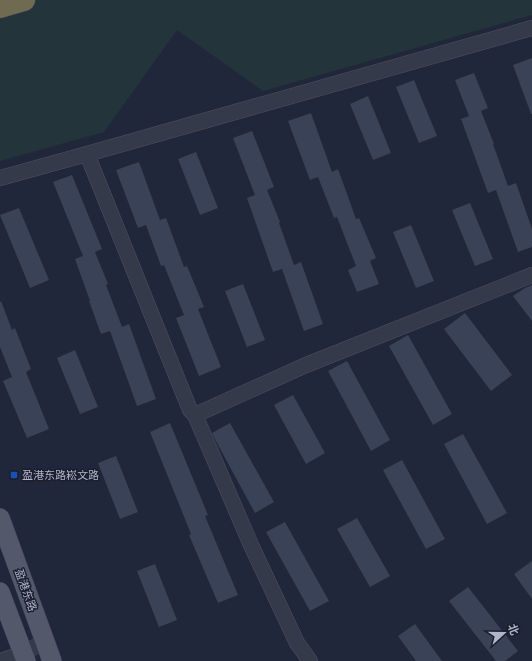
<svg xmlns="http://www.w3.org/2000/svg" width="532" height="661" viewBox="0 0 532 661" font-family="Arial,'Noto Sans SC',sans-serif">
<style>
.green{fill:#23343b}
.building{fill:#3a4258}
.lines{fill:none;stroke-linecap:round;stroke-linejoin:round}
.minor-casing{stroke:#4d5262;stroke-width:16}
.major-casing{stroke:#3e4354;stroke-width:20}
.highway-casing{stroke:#3d4252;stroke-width:23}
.minor{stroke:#353a4a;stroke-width:15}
.major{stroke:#53596b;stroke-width:19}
.highway{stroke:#716a52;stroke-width:22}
.transit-dot{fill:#1a4fb4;stroke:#1a1f2f;stroke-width:1.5}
.labels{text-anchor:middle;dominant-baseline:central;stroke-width:3;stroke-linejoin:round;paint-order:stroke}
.poi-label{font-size:11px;fill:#b0b5c7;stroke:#1a1f2f;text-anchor:start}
.street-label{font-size:11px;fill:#b0b5c7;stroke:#1a1f2f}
</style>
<rect width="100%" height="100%" fill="#21273a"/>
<!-- green -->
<path class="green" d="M0,0H532V15L263,91L177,30L104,132L0,161Z"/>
<!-- building -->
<path class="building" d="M532,58V114H531L513,65Z
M474,73L488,108L481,111L494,144H493L508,186L516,183L532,229V247L518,252L496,190L488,193L461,119L469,116L455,80Z
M414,80L437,136L419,143L396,87Z
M368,96L391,153L373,160L350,104Z
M311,113L332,172L338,169L356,219L359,218L376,258L370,261L379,284L357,292L348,270L356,266L337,217L334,218L318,177L310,180L288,121Z
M252,131L274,187L267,190L280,222L279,223L294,265L301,262L323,324L304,331L282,269L273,272L247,198L255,195L233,138Z
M196,152L218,208L200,215L178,159Z
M139,162L160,220L166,218L184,267L187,266L204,307L198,309L221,367L199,376L176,318L184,315L164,265L161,266L146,225L138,228L116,170Z
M72,175L102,249L95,252L108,284L106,285L122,327L129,324L156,399L137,406L110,331L101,334L89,301H90L75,259L83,256L53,182Z
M470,203L493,259L475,266L452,210Z
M19,208L49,280L30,288L0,215Z
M411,225L434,281L416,288L393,232Z
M243,284L265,340L247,347L225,291Z
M532,285V321L513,296L525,288Z
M1,301L12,330L15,328L31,369L26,372L49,429L27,438L3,381L12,377L0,347V302Z
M465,313L512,375L491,391L444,329Z
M408,335L452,414L433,425L389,346Z
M75,350L98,407L80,414L57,358Z
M347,361L390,440L371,451L328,371Z
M293,395L325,453L306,464L274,405Z
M170,423L208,515L205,516L238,595L218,603L189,535L191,534L150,432Z
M230,423L274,502L255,513L218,445L212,433Z
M463,434L507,513L487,524L444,444Z
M116,456L138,512L120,519L98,463Z
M402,460L445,539L426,549L383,470Z
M357,518L390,576L370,587L337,529Z
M285,522L329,601L310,611L266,532Z
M532,561V599L514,574Z
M155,564L177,620L159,627L137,571Z
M468,587L518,651L505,661H496L449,601Z
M415,624L442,661H416L398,636Z"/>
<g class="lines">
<defs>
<path id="minor" d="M87,154L190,410L195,415L251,545L297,643L310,661
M0,178L87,154L532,28
M195,415L306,365L532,275
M1,661L23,653L44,642"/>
<path id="major" d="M0,518L52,661
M0,592L26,661"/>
<path id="highway" d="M0,7L24,0"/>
</defs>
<!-- minor casing -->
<use href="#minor" class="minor-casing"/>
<!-- major casing -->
<use href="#major" class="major-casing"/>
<!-- highway casing -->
<use href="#highway" class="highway-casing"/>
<!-- minor -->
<use href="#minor" class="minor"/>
<!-- major -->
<use href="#major" class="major"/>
<!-- highway -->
<use href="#highway" class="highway"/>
</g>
<!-- markers -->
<rect class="transit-dot" x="10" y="471" width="8" height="8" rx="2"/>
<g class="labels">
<!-- poi labels -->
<g class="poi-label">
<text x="22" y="475">盈港东路崧文路</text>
</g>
<!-- street labels -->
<g class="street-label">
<text transform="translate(26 590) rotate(70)">盈港东路</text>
</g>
</g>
<!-- north arrow -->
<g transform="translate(504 633) rotate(69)" stroke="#1a1f2f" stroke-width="3" paint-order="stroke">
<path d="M0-3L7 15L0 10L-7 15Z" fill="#b0b5c7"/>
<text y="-6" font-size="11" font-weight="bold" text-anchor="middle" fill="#b0b5c7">北</text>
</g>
</svg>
